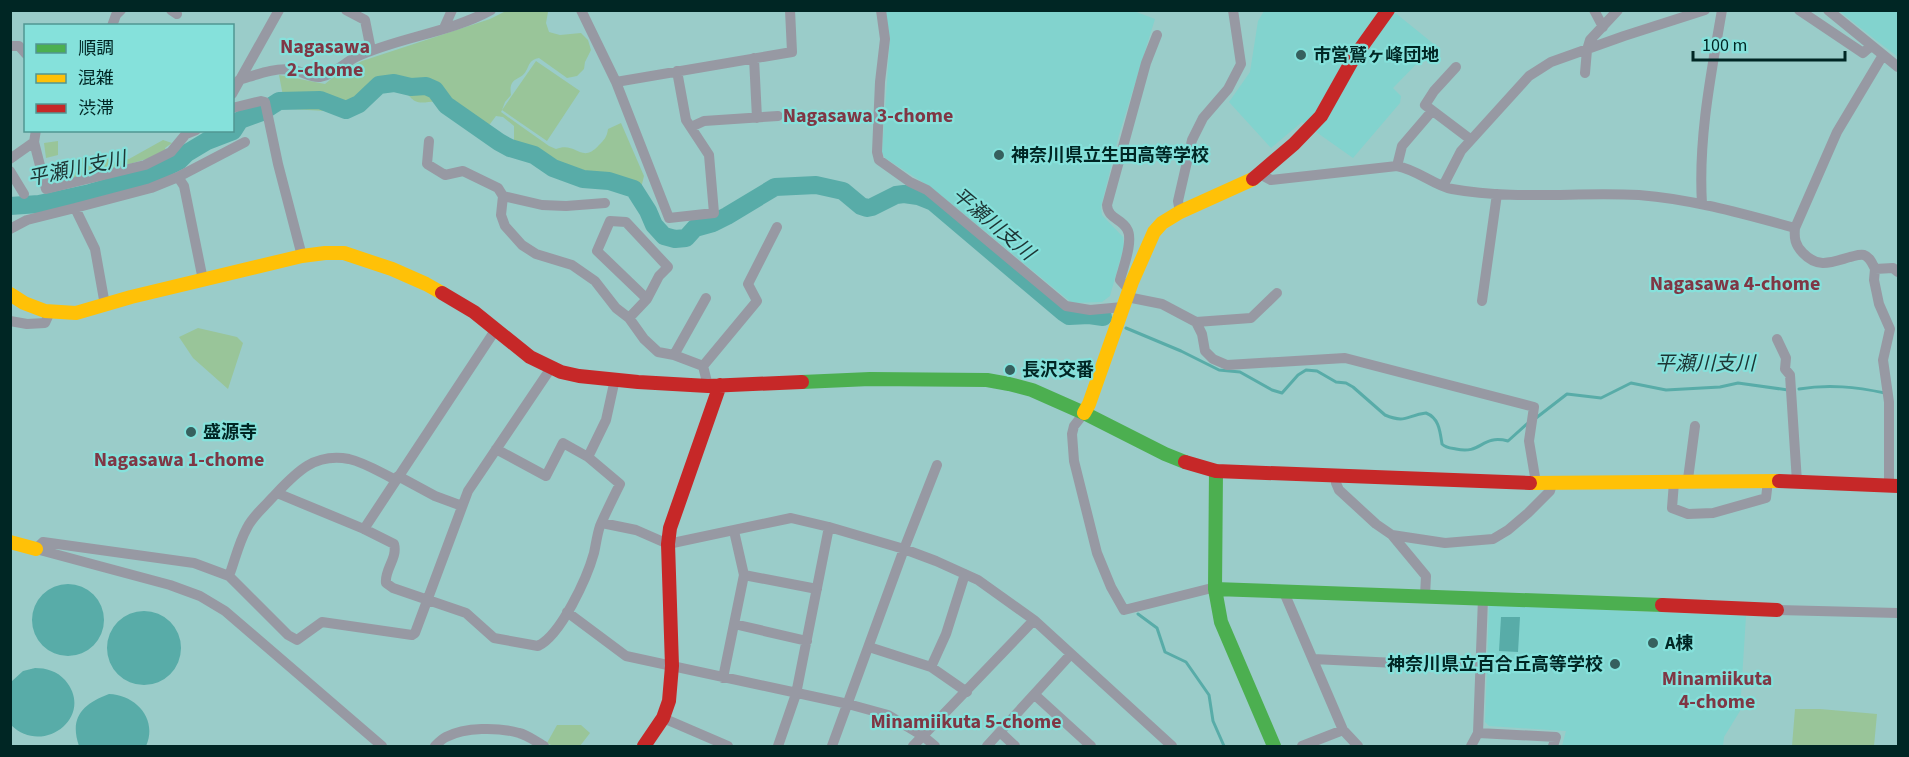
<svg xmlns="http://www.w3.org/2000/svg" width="1909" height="757" viewBox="0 0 1909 757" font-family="'Source Sans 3','Noto Sans JP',sans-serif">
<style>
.built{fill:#82d3ce}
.green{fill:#99c599}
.water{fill:#58aca8}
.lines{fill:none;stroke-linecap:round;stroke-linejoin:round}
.stream{stroke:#58aca8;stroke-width:3}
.river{stroke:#58aca8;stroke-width:18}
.street{stroke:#9799a3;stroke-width:10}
.fast{stroke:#4caf50;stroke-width:14}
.slow{stroke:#ffc107;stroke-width:14}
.jam{stroke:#c62828;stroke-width:14}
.poi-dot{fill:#36605e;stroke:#85e1db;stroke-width:2}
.labels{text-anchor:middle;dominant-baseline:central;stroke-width:4.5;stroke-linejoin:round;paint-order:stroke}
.poi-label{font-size:18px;font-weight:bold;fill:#002624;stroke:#85e1db;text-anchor:start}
.neighbourhood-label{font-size:20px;font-weight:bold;fill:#7f3745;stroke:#85e1db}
.water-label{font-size:20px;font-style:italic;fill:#1d3433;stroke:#85e1db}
</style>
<rect width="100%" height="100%" fill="#9accc9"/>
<!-- built -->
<path class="built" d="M1131,10L1155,19L1119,135L1101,207L1102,215L1123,237L1124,246L1110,296L1102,302L1072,303L953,205L930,187L885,158L882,153L890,38L885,11Z
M1264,11H1393L1435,45L1393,88L1401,96L1400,103L1353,158L1302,122L1271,148L1229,102L1250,72L1258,21Z
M1839,11H1898V57L1877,41Z
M1489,605L1746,616L1740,711L1724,737L1723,746H1562L1566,731L1489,726L1485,722Z"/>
<!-- green -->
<path class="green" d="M506,11H546L548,12L546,23L549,32L560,35L581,33L588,40L591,50L585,62L584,69L577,76L567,78L539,58C529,60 530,64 526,71C521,81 508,76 511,95L505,102L502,110L536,61L580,91L547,141L502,110L501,112L549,146L556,149C577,141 581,165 599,145C604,140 607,137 608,129L621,123L644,176L641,188L629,195L616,187L588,184L569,179L546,165L518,157L514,144V126L503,117L496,116L490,124L483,125C469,116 455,105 438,102C431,100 423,105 415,101C414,101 409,96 408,95C400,90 390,89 381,92C370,96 362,108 353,115L341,112L291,109L283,96L279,75L325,84L336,75L362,61L490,19Z
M163,140L172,143L165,148L167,153L68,182L62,162L78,158H104L115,162L129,159Z
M58,141V155L46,158L44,143Z
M198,328L237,337L243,343L228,389L193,358L179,337Z
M1795,709H1820L1877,714L1874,746H1792Z
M557,725H581L590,733L580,746H553L547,743Z"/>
<!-- water -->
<path class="water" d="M32 620a36 36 0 1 1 72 0a36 36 0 1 1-72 0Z
M107 648a37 37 0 1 1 74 0a37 37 0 1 1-74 0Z
M1501,617H1520L1518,652L1499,651Z
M35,668C46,668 57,671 65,680C96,716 43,757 11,725V682L23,671Z
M109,694C136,695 158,719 146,746H79C69,717 83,704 109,694Z"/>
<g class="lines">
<!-- stream -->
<path class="stream" d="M1103,317L1112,321
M1126,328L1181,351L1219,370L1240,372L1272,390L1282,393L1298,375L1306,370L1317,371L1336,382L1346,383L1353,387L1385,415C1406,424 1407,415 1426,413C1439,418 1440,431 1442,444C1446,448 1450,448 1456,449C1482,455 1481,434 1508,441L1528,423
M1799,389C1829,384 1856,387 1885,393
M1536,418L1567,394L1601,398L1631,383L1666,390L1720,387L1738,383L1788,390
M1138,614L1157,628L1165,652L1186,662L1209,695L1213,721L1224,746"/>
<!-- river -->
<path class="river" d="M10,206L39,204L90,193L151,175L179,161L187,153L207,141L233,131L240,120L262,112L279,101L320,100L346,110L359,104L379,85L394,83L411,87L426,86L435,90L446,105L499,142L510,148L534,155L553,168L583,179L609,181L634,189L648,211L654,225L664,236L675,239L686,238L695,228L713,223L727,216L775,187L816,185L843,191L861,206L867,208L872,207L896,195L904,194L918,196L933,202L1063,312L1069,316L1089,315L1103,317"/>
<!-- street -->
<path class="street" d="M171,10L177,14
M346,10L365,20L371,50
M581,10L616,82L669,218L714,213L709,155L686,120L677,71
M881,10L885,39L880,82L877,152L879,160L910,182L927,190L1066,306L1090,310L1123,307
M1594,10L1603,27
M1799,10L1863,53L1871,46
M1828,10L1898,67
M112,26L116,15L121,10
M444,28L452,10
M10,46H19L26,54
M1883,55L1837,132L1795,228C1794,238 1795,245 1803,253C1818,269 1832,262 1850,257C1855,256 1859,254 1864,255C1870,257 1872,263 1875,269L1893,268L1898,272
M754,58L757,118
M1456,67L1434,91L1425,105L1470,139
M1585,73L1587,50L1590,40L1618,10
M239,80C256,75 275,67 293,70C302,71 310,78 320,77C333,75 344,63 356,57C399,37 449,33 491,10
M616,82L792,52L790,10
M232,94L279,10
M232,108L261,101L265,102L278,164L302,256
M691,127L704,121L778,116
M429,141L427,164L445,175L463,171L498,188L503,196L501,215L505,226L522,245L536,254L572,265L595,281L616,308L629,318
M34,142L46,189L145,165L171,152L186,134L196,130
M10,159L34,142L36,130
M1397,166L1402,146L1432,111
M10,171L24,194
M1260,174L1271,180L1397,166C1418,170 1435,186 1452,189C1513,200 1576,192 1639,195C1692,199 1744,214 1795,228
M178,177L245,142
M1443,186L1461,151L1529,76L1551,62L1624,36L1705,10
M503,196L542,205L566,206L605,203
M1702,204C1698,139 1711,74 1722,10
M75,208L151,188L178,177L184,186L203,280
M1180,212L1178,201L1192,140L1203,118L1228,89L1241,64L1233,10
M10,229L27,220L75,208L95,249L105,305
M1875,269L1874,280L1879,304L1890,329L1883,360L1889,402V484L1891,486
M1129,290L1120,280C1123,268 1134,240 1127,229C1121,218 1108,219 1107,205L1146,63L1157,35
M1127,297L1162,304L1196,322L1202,334L1205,351L1213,359L1227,365L1345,358L1534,407L1529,441L1536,483
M647,299L597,251L610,221L626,222L668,267L659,276L647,299L629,318L644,339L658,352L674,355L703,366
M1482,301L1497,194
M10,321L27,324L45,323L50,312
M1196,322L1251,318L1277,293
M1777,339L1786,358L1785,369L1790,375L1797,482
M674,355L706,298
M708,386L703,366L757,301L748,284L777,227
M1084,413L1074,426L1072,434L1074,461L1097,553L1111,587L1124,610L1208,589H1215
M496,449L546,476L563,443L588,457
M1337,474L1336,483L1339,490L1376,524L1392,535L1445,543L1493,539L1508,530L1528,513L1550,491L1552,484
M398,476L435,496L462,506
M1674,482L1672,508L1688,514L1713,513L1766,498L1768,481
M1690,482L1688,479L1695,426
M277,493L364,529L394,544C398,558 384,570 386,583L393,588L466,613L494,638L538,646C561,635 587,578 594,553C596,544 597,535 600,526C606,512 613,498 620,484L588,457L606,420L615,379
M602,523L636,530L668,544L791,518L829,527L904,549L936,561L978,580L1034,620L1172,746
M364,529L496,329
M1392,535L1426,576L1425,596
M36,549L43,542L194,563L229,576L288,635L297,640L322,622L412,635L415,633L468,491L551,368
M36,549L170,585L200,596L225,611L382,746
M744,575L817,589
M229,576C235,560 239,542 247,528C252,517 263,508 271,499C294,475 312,452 349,459C366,463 381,473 396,480
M1283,590L1343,730L1358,746
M1777,610L1898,613
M567,612L626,656L848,704L888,715L923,736L935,746
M734,624L807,641
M869,647L931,667L967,692
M1313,659L1479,667
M931,667L946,634L965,574
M723,678L744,575L734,531
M1035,695L1091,746
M663,718L728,746
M1000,732L1015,746
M1478,733L1556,737L1553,746
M435,746C438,743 442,739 446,737C465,727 498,727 519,733C528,735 536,742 544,746
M778,746L796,694L829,527
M832,746L904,549L937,465
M913,746L1034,620
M987,746L1071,654
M1302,746L1343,730
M1471,746L1478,733L1483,598"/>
<!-- fast -->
<path class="fast" d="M802,382L870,379L987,380L1009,384L1032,390L1084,413L1165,454L1185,462
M1216,471L1215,589L1221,622L1274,746
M1215,589L1662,605"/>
<!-- slow -->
<path class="slow" d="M10,294L24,303L45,311L76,313L131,297L302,256L325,253H344L392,269L426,284L442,293
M1084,413L1089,404L1132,282L1154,232L1162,223L1180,212L1253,179
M1530,483L1779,481
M10,542L36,549"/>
<!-- jam -->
<path class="jam" d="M1253,179L1294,144L1321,116L1353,59L1388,10
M442,293L474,312L530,357L561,372L579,376L638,382L708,386L802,382
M1185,462L1216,471L1530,483
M1779,481L1898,486
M1662,605L1777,610
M644,746L663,718L669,701L672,666L668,544L670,528L720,385"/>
</g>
<!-- markers -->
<g class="poi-dot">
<circle cx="1301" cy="55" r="6"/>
<circle cx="999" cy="155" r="6"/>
<circle cx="1010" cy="370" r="6"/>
<circle cx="191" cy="432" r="6"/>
<circle cx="1653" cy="643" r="6"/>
<circle cx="1615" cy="664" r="6"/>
</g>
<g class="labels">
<!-- poi labels -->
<g class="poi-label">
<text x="1313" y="55">市営鷲ヶ峰団地</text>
<text x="1011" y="155">神奈川県立生田高等学校</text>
<text x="1022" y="370">長沢交番</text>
<text x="203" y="432">盛源寺</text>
<text x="1665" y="643">A棟</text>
<text x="1603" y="664" text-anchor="end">神奈川県立百合丘高等学校</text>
</g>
<!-- neighbourhood labels -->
<g class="neighbourhood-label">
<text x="325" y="47">Nagasawa<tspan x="325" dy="23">2-chome</tspan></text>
<text x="868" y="116">Nagasawa 3-chome</text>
<text x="1735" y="284">Nagasawa 4-chome</text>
<text x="179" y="460">Nagasawa 1-chome</text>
<text x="1717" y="679">Minamiikuta<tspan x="1717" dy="23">4-chome</tspan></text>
<text x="966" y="722">Minamiikuta 5-chome</text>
</g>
<!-- water labels -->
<g class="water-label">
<text transform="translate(77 169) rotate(-12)">平瀬川支川</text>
<text transform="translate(993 224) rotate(40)">平瀬川支川</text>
<text x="1705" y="364">平瀬川支川</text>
</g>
</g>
<!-- border -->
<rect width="1909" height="757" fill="none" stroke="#002624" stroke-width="24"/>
<!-- legend -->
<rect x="24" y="24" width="210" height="108" fill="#85e1db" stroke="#509692" stroke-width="1.5"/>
<rect x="36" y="44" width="30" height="9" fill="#4caf50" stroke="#509692" stroke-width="1.5"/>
<text x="78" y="54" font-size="18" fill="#002624">順調</text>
<rect x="36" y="74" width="30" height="9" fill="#ffc107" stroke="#509692" stroke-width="1.5"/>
<text x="78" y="84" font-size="18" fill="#002624">混雑</text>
<rect x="36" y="104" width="30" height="9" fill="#c62828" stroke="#509692" stroke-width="1.5"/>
<text x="78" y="114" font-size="18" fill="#002624">渋滞</text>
<!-- scale -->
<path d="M1693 51v9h152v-9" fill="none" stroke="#002624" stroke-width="3"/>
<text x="1702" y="51" font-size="18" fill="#002624" stroke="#85e1db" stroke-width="4.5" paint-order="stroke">100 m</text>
</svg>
